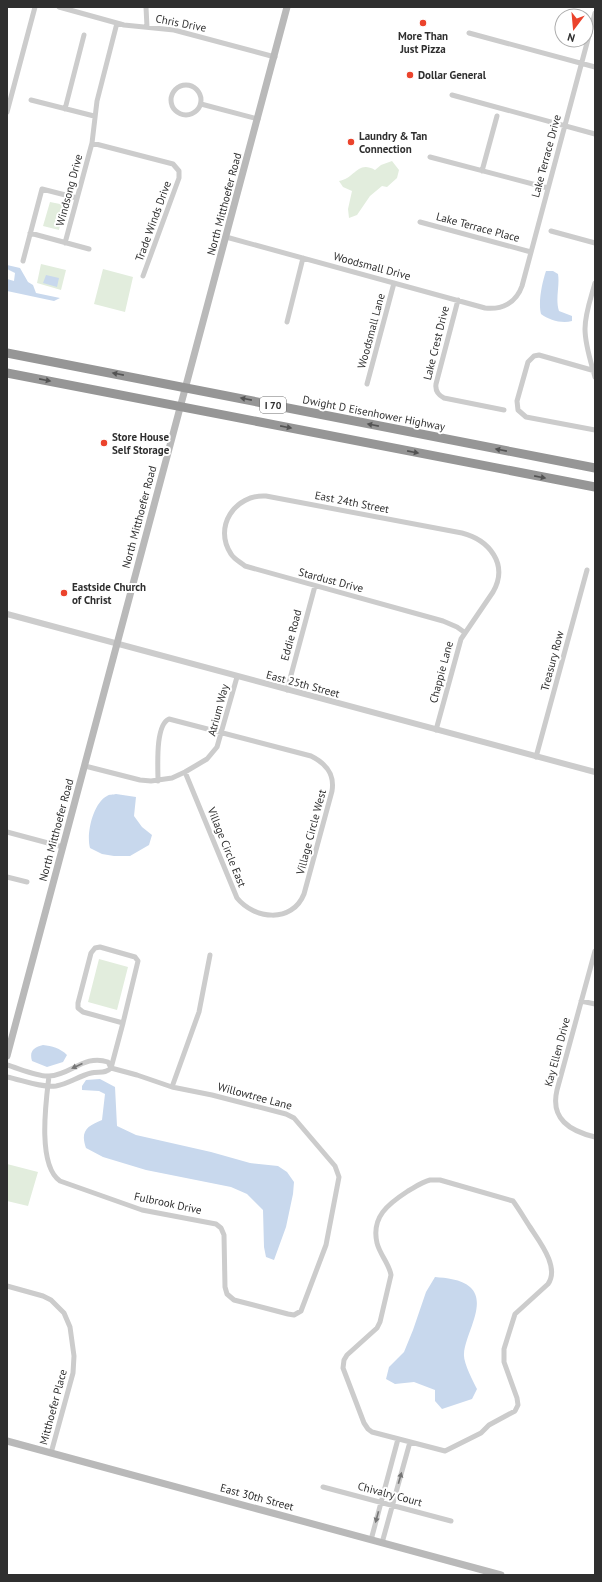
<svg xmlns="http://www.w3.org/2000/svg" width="602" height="1582" viewBox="0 0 602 1582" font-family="'PT Sans',sans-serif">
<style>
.green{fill:#e2eddd}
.water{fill:#c8d8ed}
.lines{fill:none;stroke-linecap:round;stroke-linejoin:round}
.minor{stroke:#ccc;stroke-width:5}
.tertiary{stroke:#ccc;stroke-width:6}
.secondary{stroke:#b9b9b9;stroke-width:7}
.motorway{stroke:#969696;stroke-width:9}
.oneway{fill:#535353}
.oneway2{fill:#767676}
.poi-dot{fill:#eb432c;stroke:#fff;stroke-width:1.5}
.labels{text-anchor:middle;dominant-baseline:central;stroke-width:4;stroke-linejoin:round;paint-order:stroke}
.shield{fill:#fff;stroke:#6d6d6d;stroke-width:1}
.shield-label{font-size:10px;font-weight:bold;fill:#2f2f2f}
.street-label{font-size:11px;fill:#2f2f2f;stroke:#fff}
.poi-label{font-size:11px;font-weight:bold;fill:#2f2f2f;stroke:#fff;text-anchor:start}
</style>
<rect width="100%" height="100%" fill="#fff"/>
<!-- green -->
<path class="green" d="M392,161L399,170L397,178L387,187L382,186L370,196L357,215L349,218L348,209L352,191L343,187L339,181C355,179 357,160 375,170L381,165Z
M50,202L65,205L59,230L43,226Z
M41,264L66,270L61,290L37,283Z
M103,269L133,277L125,312L94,304Z
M99,959L128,967L117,1010L88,1002Z
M7,1164L38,1172L28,1206L7,1201Z"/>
<!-- water -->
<path class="water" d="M7,265L20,268L28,282L33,285L36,293L60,298L54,301L7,291V279L14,281L15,273L7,269Z
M546,271H553L558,274C560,286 555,299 559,311L572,316V321C562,324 549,320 541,314C538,302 542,283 546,271Z
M46,275L59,278L57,287L43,283Z
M116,794L136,797L134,816L142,827L152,835L149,845L130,856H114L102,854L90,848C86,834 93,803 107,796C109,794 113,795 116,794Z
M43,1045C52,1046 60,1048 67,1055L63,1062L47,1067L32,1061C29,1051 34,1047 43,1045Z
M100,1079L115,1087L117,1126L136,1135L211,1152L250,1163L278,1166L287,1172L294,1182L293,1194L286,1227L274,1260L266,1257L264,1247L263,1210L247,1194L231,1187L146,1170L103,1157L86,1148C80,1131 87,1126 102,1120L105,1094L99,1091L82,1090V1086L86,1080Z
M435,1277C446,1278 461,1279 470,1287C488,1303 465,1334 464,1354C463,1362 473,1381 477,1389L472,1399L442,1409L435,1401V1390L414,1382L395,1384L386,1379L389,1367L404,1352L413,1330L426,1292Z"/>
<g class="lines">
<!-- minor -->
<path class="minor" d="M59,7L124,25L174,30L275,57
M146,7L147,27
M469,33L595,67
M171 100a15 15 0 1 1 30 0a15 15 0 1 1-30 0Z
M452,95L595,134
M31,100L94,116
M201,104L258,119
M65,109L84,35
M7,112L35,7
M92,143L173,164L179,171V178L143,276
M430,157L548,188
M482,171L497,116
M420,222L531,252
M551,231L595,243
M30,233L89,249
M226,237L485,308C502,310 516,303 522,286L595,13
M65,243L92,143L97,101L117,23
M23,261L42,189L77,198
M595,283C591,298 585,313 585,329C585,345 591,362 595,377
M458,300L436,384C435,391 438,395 444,398L504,410
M287,322L303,258
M595,371L539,355L534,356L528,362L517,401L518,410L526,417L595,430
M367,384L394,283
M287,690L315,586
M436,730L461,639L493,592C509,564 489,540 462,533L266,496C235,494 213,527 231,554C234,559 240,562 245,566L443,621L457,627L464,632
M536,757L587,570
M85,766L140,780L151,781L172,778L185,772L207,759L217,747L237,677
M158,781C158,767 155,725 169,719L311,756C325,763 335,773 332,791L304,894C292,924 254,919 237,898L185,772
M7,832L63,847
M7,877L27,882
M100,947L135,957L138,961L123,1023L83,1012L78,1008V1003L91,953L95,948Z
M595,951L557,1090C550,1119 570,1131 595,1137
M581,1001L595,1004
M7,1065C18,1068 38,1077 49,1076C71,1075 84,1054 108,1062L111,1068L137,1075L172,1087L212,1095L286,1114L294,1118L335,1166L339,1177L326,1245L301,1311L294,1315L288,1314L234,1300L227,1294L225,1287L224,1235L221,1228L216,1224L142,1210L60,1181C37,1165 46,1101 49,1076
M111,1068L123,1023
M7,1077C22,1080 41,1088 56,1086C68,1084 79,1076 91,1073C98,1071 106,1074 111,1068
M172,1087L199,1012L210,955
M430,1180H440L513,1201C519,1209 524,1218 530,1227C539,1241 560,1267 548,1284L515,1314L504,1349V1362L517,1398L518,1405L515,1411L489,1425L481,1433L445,1451L372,1432L368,1429L364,1423L343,1368L344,1360L347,1355L377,1328L380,1322L391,1275C389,1263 380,1255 377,1243C371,1217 388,1204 408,1191C415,1187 422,1182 430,1180Z
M7,1286L43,1296L51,1300L64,1313L70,1327L74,1356L73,1373L51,1453
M323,1487L451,1521
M371,1540L398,1439
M382,1543L410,1442"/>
<!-- tertiary -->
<path class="tertiary" d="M7,614L595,772"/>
<!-- secondary -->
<path class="secondary" d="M7,1056L287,7
M7,1441L501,1575"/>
<!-- motorway -->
<path class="motorway" d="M7,353L595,468
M7,373L595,487"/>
</g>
<!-- one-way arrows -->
<defs><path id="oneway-solid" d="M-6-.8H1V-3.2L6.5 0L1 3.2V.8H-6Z"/></defs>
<g class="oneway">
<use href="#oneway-solid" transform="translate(118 374) rotate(-169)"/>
<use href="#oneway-solid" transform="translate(45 380) rotate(11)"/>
<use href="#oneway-solid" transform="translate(246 399) rotate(-169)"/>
<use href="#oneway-solid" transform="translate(373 425) rotate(-169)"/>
<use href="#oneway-solid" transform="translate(286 427) rotate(11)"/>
<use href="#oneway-solid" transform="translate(501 450) rotate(-169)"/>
<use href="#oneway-solid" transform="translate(413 452) rotate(11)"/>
<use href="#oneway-solid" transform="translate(540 477) rotate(11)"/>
</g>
<g class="oneway2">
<use href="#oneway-solid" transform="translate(77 1066) rotate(156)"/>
<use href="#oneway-solid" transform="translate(400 1478) rotate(-74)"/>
<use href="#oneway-solid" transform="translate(377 1517) rotate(105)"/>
</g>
<!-- markers -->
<g class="poi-dot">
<circle cx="423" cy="23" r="4"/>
<circle cx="410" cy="75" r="4"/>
<circle cx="351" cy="142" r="4"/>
<circle cx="104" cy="443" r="4"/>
<circle cx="64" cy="593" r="4"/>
</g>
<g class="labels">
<!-- shield labels -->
<rect class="shield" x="260" y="397" width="26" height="16" rx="3"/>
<g class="shield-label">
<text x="273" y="405">I 70</text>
</g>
<!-- street labels -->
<g class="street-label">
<text transform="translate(181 23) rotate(11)">Chris Drive</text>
<text transform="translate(546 156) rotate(-75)">Lake Terrace Drive</text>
<text transform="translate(69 190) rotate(-75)">Windsong Drive</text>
<text transform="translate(224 204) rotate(-75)">North Mitthoefer Road</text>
<text transform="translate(153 221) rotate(-70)">Trade Winds Drive</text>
<text transform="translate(478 227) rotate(15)">Lake Terrace Place</text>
<text transform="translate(372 266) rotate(15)">Woodsmall Drive</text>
<text transform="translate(371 331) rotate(-75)">Woodsmall Lane</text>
<text transform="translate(436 343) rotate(-76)">Lake Crest Drive</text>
<text transform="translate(374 413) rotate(11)">Dwight D Eisenhower Highway</text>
<text transform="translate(352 502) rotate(11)">East 24th Street</text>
<text transform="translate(139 517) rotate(-75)">North Mitthoefer Road</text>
<text transform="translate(331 580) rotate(15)">Stardust Drive</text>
<text transform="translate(291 635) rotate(-75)">Eddie Road</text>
<text transform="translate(552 661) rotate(-75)">Treasury Row</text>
<text transform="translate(441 672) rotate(-75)">Chappie Lane</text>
<text transform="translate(303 684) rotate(15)">East 25th Street</text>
<text transform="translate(218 710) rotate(-75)">Atrium Way</text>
<text transform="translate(56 830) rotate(-75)">North Mitthoefer Road</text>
<text transform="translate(311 832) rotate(-75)">Village Circle West</text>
<text transform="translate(227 847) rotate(68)">Village Circle East</text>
<text transform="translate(557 1052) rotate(-75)">Kay Ellen Drive</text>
<text transform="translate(255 1096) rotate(15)">Willowtree Lane</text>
<text transform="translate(168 1203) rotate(12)">Fulbrook Drive</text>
<text transform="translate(53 1407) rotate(-75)">Mitthoefer Place</text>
<text transform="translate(390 1494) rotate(15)">Chivalry Court</text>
<text transform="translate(257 1497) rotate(15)">East 30th Street</text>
</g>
<!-- poi labels -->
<g class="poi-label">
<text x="423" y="36" text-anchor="middle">More Than<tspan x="423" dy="13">Just Pizza</tspan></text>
<text x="418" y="75">Dollar General</text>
<text x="359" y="136">Laundry &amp; Tan<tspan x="359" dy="13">Connection</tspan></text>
<text x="112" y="437">Store House<tspan x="112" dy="13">Self Storage</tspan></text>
<text x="72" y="587">Eastside Church<tspan x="72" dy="13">of Christ</tspan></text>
</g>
</g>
<!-- border -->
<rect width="602" height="1582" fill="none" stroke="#2f2f2f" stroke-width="16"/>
<!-- north arrow -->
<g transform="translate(574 28) rotate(196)"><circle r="19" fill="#ffffff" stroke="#acacac"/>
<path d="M0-3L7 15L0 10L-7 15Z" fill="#eb432c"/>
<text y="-6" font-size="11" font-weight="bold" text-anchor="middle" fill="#2f2f2f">N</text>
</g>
</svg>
